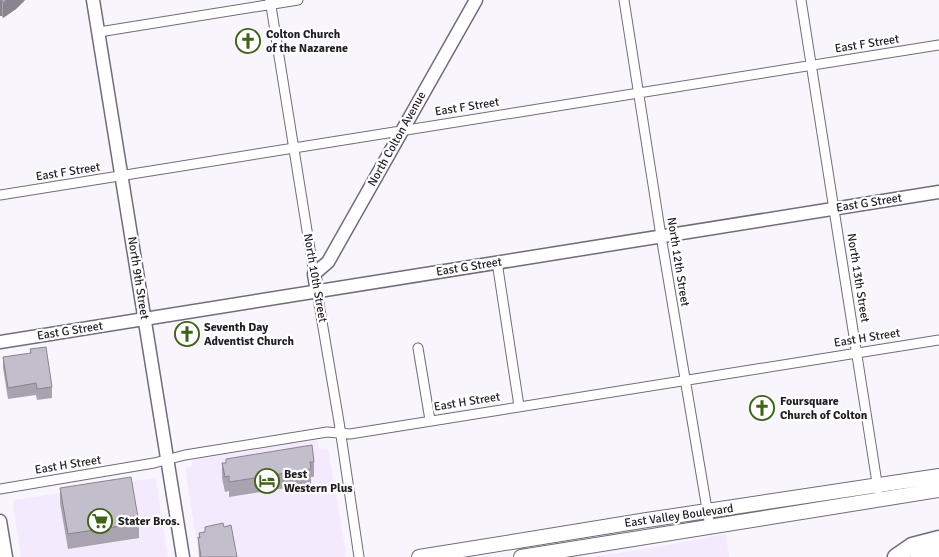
<svg xmlns="http://www.w3.org/2000/svg" width="939" height="557" viewBox="0 0 939 557" font-family="Signika,sans-serif">
<style>
.built{fill:#f3eafe}
.lines{fill:none;stroke-linecap:round;stroke-linejoin:round}
.street-casing{stroke:#716c78;stroke-width:11}
.secondary-casing{stroke:#716c78;stroke-width:15}
.primary-casing{stroke:#716c78;stroke-width:16}
.highway-casing{stroke:#716c78;stroke-width:19}
.street{stroke:#fff;stroke-width:9}
.secondary{stroke:#fff;stroke-width:12}
.primary{stroke:#fff;stroke-width:14}
.highway{stroke:#fff;stroke-width:16}
.wall{fill:#a8a3af}
.shaded-wall{fill:#88858e}
.building{fill:#c3becb;stroke:#88858e}
.labels{text-anchor:middle;dominant-baseline:central;stroke-width:4.5;stroke-linejoin:round;paint-order:stroke}
.poi-label{font-size:12px;font-weight:bold;fill:#201e23;stroke:#fff;text-anchor:start}
.street-label{font-size:12px;fill:#201e23;stroke:#fff}
</style>
<rect width="100%" height="100%" fill="#f9f5fd"/>
<!-- built -->
<path class="built" d="M317,440L319,449L328,448L346,553L345,557H199L185,468L192,466L193,460Z
M153,478L156,480L168,557H21L13,505L15,500Z
M726,534L729,557H592L657,547Z"/>
<g class="lines">
<defs>
<path id="street" d="M270,0L314,274
M624,0L661,236L710,527
M801,0L878,489
M99,32L298,0
M0,195L939,45
M497,262L519,406
M317,292L339,422L359,557
M418,348L430,420
M0,489L154,463L185,455L327,432L350,434L939,340"/>
<path id="secondary" d="M93,0L183,557
M317,292L314,274L328,262L476,0
M0,342L939,192
M0,521L6,557"/>
<path id="primary" d="M419,557L647,520L939,476
M521,557L939,490"/>
<path id="highway" d="M896,557L912,546L939,539
M919,557L939,553"/>
</defs>
<!-- street casing -->
<use href="#street" class="street-casing"/>
<!-- secondary casing -->
<use href="#secondary" class="secondary-casing"/>
<!-- primary casing -->
<use href="#primary" class="primary-casing"/>
<!-- highway casing -->
<use href="#highway" class="highway-casing"/>
<!-- street -->
<use href="#street" class="street"/>
<!-- secondary -->
<use href="#secondary" class="secondary"/>
<!-- primary -->
<use href="#primary" class="primary"/>
<!-- highway -->
<use href="#highway" class="highway"/>
</g>
<!-- wall -->
<path class="wall" d="M0,0H25L16,9L3,18L2,16Z
M30,349L52,387V398L37,400L36,395L8,399L3,368V357L30,354Z
M314,462V477H311V484L229,497V491L225,492L222,478V463Z
M60,488L139,523V538L68,549L60,503Z
M224,527L237,557H199L198,537L199,538V533Z"/>
<!-- shaded-wall -->
<path class="shaded-wall" d="M7,0H25L16,9L3,18V3Z
M0,1H2V16H0Z"/>
<!-- building -->
<path class="building" d="M0,0H7L3,3L2,1H0Z
M46,347L52,387L37,389L36,383L8,388L3,357L31,353L30,349Z
M312,445L314,462H310L311,469L229,482V476L225,477L222,463H226V459Z
M131,477L139,523L68,534L60,488Z
M223,523L224,527L231,525L237,557H201L198,537L200,538L199,533L205,532V527Z"/>
<!-- icons -->
<defs>
<symbol id="church-ring" viewBox="-11 -11 22 22"><circle r="9.5" fill="#fff" stroke="#406219" stroke-width="1.5"/><path d="M-1.2-6h2.4v3.5h3.3v2.4h-3.3V6h-2.4V-.1h-3.3v-2.4h3.3Z" fill="#406219"/></symbol>
<symbol id="hotel-ring" viewBox="-11 -11 22 22"><circle r="9.5" fill="#fff" stroke="#406219" stroke-width="1.5"/><path d="M-6-4.5h1.5V1H6V5H4.5V3h-9V5H-6ZM-4 0a1.8 1.8 0 1 1 3.6 0ZM.5 0V-2.5h3Q6-2.5 6 0Z" fill="#406219"/></symbol>
<symbol id="supermarket-ring" viewBox="-11 -11 22 22"><circle r="9.5" fill="#fff" stroke="#406219" stroke-width="1.5"/><path d="M-6-5.5h2.5l.6 2H6L4.5 2H-2.5L-4.4-4H-6ZM-1.5 3.2a1.3 1.3 0 1 0 .1 0ZM3 3.2a1.3 1.3 0 1 0 .1 0Z" fill="#406219"/></symbol>
</defs>
<g fill-rule="evenodd">
<use href="#church-ring" x="234" y="27" width="28" height="28"/>
<use href="#church-ring" x="173" y="320" width="28" height="28"/>
<use href="#church-ring" x="748" y="394" width="28" height="28"/>
<use href="#hotel-ring" x="253" y="467" width="28" height="28"/>
<use href="#supermarket-ring" x="86" y="507" width="28" height="28"/>
</g>
<g class="labels">
<!-- poi labels -->
<g class="poi-label">
<text x="266" y="34">Colton Church<tspan x="266" dy="14">of the Nazarene</tspan></text>
<text x="204" y="327">Seventh Day<tspan x="204" dy="14">Adventist Church</tspan></text>
<text x="780" y="401">Foursquare<tspan x="780" dy="14">Church of Colton</tspan></text>
<text x="284" y="474">Best<tspan x="284" dy="14">Western Plus</tspan></text>
<text x="118" y="521">Stater Bros.</text>
</g>
<!-- street labels -->
<g class="street-label">
<text transform="translate(867 44) rotate(-9)">East F Street</text>
<text transform="translate(467 107) rotate(-9)">East F Street</text>
<text transform="translate(397 139) rotate(-61)">North Colton Avenue</text>
<text transform="translate(68 172) rotate(-9)">East F Street</text>
<text transform="translate(869 203) rotate(-9)">East G Street</text>
<text transform="translate(678 262) rotate(81)">North 12th Street</text>
<text transform="translate(469 267) rotate(-9)">East G Street</text>
<text transform="translate(138 278) rotate(81)">North 9th Street</text>
<text transform="translate(315 278) rotate(80)">North 10th Street</text>
<text transform="translate(858 278) rotate(81)">North 13th Street</text>
<text transform="translate(70 331) rotate(-9)">East G Street</text>
<text transform="translate(867 338) rotate(-9)">East H Street</text>
<text transform="translate(467 402) rotate(-9)">East H Street</text>
<text transform="translate(68 465) rotate(-9)">East H Street</text>
<text transform="translate(679 516) rotate(-8)">East Valley Boulevard</text>
</g>
</g>
</svg>
